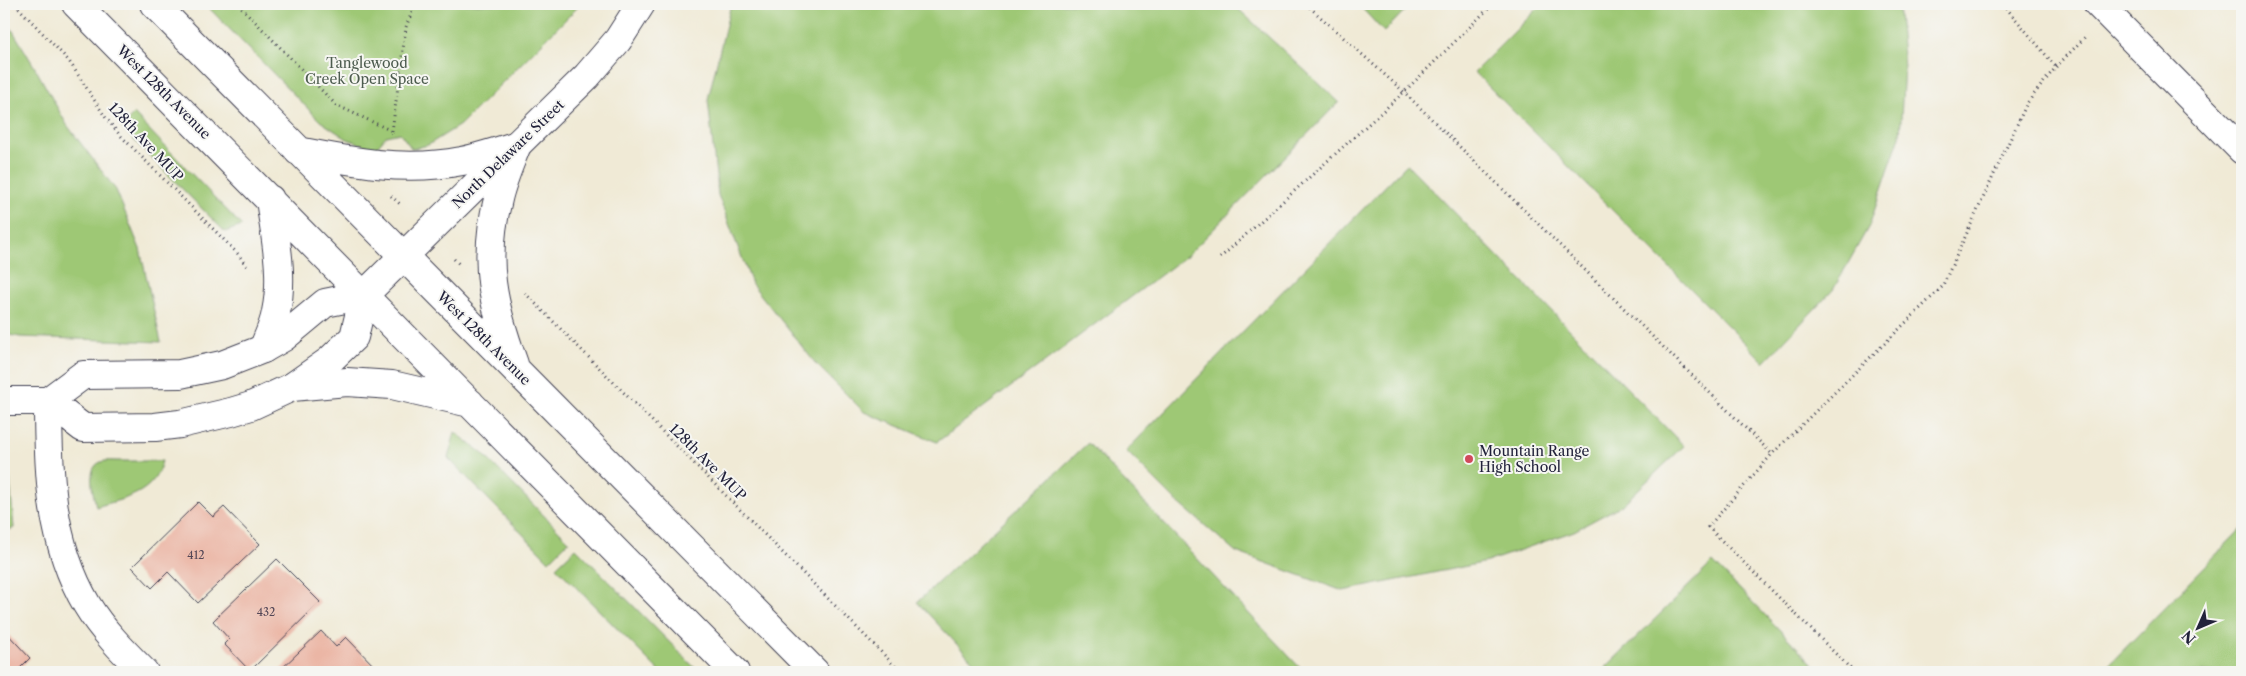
<svg xmlns="http://www.w3.org/2000/svg" width="2246" height="676" viewBox="0 0 2246 676" font-family="'Libre Caslon Text',serif">
<style>
.green{fill:#9ec875;stroke:#607558}
.building{fill:#ebb6a5}
.lines{fill:none;stroke-linecap:round;stroke-linejoin:round}
.minor-casing{stroke:#414052;stroke-width:30}
.major-casing{stroke:#414052;stroke-width:30}
.path{stroke:#414052;stroke-width:3;stroke-dasharray:1 4;stroke-linecap:butt}
.minor{stroke:#fff;stroke-width:28}
.major{stroke:#fff;stroke-width:28}
.poi-dot{fill:#d1495b;stroke:#f6f6f2;stroke-width:2}
.labels{text-anchor:middle;dominant-baseline:central;stroke-width:4;stroke-linejoin:round;paint-order:stroke}
.number-label{font-size:11px;fill:#544756}
.park-label{font-size:14px;fill:#4d5c4f;stroke:#f6f6f2}
.street-label{font-size:14px;fill:#22223b;stroke:#f6f6f2}
.poi-label{font-size:14px;fill:#22223b;stroke:#f6f6f2;text-anchor:start}
</style>
<rect width="100%" height="100%" fill="#f6f6f2"/>
<filter id="ink" filterUnits="userSpaceOnUse"><feTurbulence type="fractalNoise" baseFrequency=".02" numOctaves="2"/><feDisplacementMap in="SourceGraphic" scale="10" xChannelSelector="R" yChannelSelector="G"/><feConvolveMatrix kernelMatrix="1 2 1 2 8 2 1 2 1" color-interpolation-filters="sRGB"/></filter>
<filter id="wash" filterUnits="userSpaceOnUse"><feTurbulence type="fractalNoise" baseFrequency=".0096" numOctaves="4" result="noise"/><feDisplacementMap in="SourceGraphic" scale="20" xChannelSelector="R" yChannelSelector="G"/><feGaussianBlur stdDeviation="1.12" result="paint"/><feColorMatrix in="noise" values="0 0 0 0 0 0 0 0 0 0 0 0 0 0 0 0 0 1.4 0 .05"/><feComposite in="paint" operator="in"/></filter>
<g filter="url(#wash)">
<rect width="100%" height="100%" fill="#f0ead6"/>
<!-- green -->
<path class="green" d="M205,4H581L460,125L428,145L412,149L400,133L386,136L375,149L347,139L320,121Z
M731,4H1233L1339,102L1189,254L937,442L864,412L816,364L752,284L718,195L708,99Z
M1358,4H1411L1384,32Z
M1542,4H1898L1904,67L1900,136L1869,226L1833,290L1764,362L1474,72Z
M4,16L34,66L67,125L116,190L140,249L161,342L20,337L4,334Z
M134,114L242,226L225,232L121,127Z
M1407,164L1684,446L1622,505L1574,531L1487,562L1343,591L1236,552L1174,499L1126,451Z
M455,432L483,454L569,541L549,561L448,458Z
M1088,443L1304,672H983L917,602Z
M118,461H162C154,495 125,498 96,507C94,495 85,468 101,462C106,460 113,461 118,461Z
M4,463L9,470L14,528L4,532Z
M2242,528V672H2102Z
M576,548L699,672H660L556,567Z
M1713,562L1821,672H1601Z"/>
<g id="blocks">
<!-- building -->
<path class="building" d="M198,502L213,517L224,507L260,544L198,603L168,572L152,588L132,567Z
M277,559L320,602L250,671L224,644L229,639L213,621Z
M4,630L30,658L16,672H4Z
M321,631L336,647L346,637L380,672H278Z"/>
</g>
</g>
<g filter="url(#ink)">
<use href="#blocks" fill-opacity="0" stroke="#414052" stroke-width="1"/>
<g class="lines">
<defs>
<path id="minor" d="M2098,4L2242,150
M4,401H48L83,428L155,427L180,424L231,412L251,406L292,387L329,361L354,337L364,295L587,76L618,40L641,4
M48,401L83,375L180,374L222,365L263,349L284,337L325,303L364,295
M48,401C48,472 50,542 87,605C102,630 124,652 144,672"/>
<path id="major" d="M76,4L735,672
M154,4L815,672
M298,151C353,162 406,172 462,161C480,157 499,151 517,145
M263,349C268,337 274,325 276,312C284,275 275,237 270,199
M514,364C493,306 482,261 498,199C502,181 510,163 517,145
M292,387L347,382L392,385L470,403"/>
</defs>
<!-- minor casing -->
<use href="#minor" class="minor-casing"/>
<!-- major casing -->
<use href="#major" class="major-casing"/>
<!-- path -->
<path class="path" d="M15,4L69,61L106,118L119,134L239,255L247,267
M238,4L336,105L392,131V134
M1306,4L1404,92L1772,454
M2003,4L2056,67
M392,131L406,27L415,4
M391,196L400,204
M1220,258L1404,92L1493,4
M454,259L459,264
M525,293L901,672
M1854,672L1708,527L1772,454L1942,287L2027,103L2056,67L2087,35"/>
<!-- minor -->
<use href="#minor" class="minor"/>
<!-- major -->
<use href="#major" class="major"/>
</g>
</g>
<!-- markers -->
<circle class="poi-dot" cx="1469" cy="459" r="5"/>
<g class="labels">
<!-- number labels -->
<g class="number-label">
<text x="196" y="555">412</text>
<text x="266" y="612">432</text>
</g>
<!-- park labels -->
<g class="park-label">
<text x="367" y="63">Tanglewood<tspan x="367" dy="16">Creek Open Space</tspan></text>
</g>
<!-- street labels -->
<g class="street-label">
<text transform="translate(164 92) rotate(45)">West 128th Avenue</text>
<text transform="translate(146 142) rotate(47)">128th Ave MUP</text>
<text transform="translate(508 154) rotate(-44)">North Delaware Street</text>
<text transform="translate(484 338) rotate(45)">West 128th Avenue</text>
<text transform="translate(708 462) rotate(45)">128th Ave MUP</text>
</g>
<!-- poi labels -->
<g class="poi-label">
<text x="1479" y="451">Mountain Range<tspan x="1479" dy="16">High School</tspan></text>
</g>
</g>
<!-- margin -->
<rect width="2246" height="676" fill="none" stroke="#f6f6f2" stroke-width="20"/>
<!-- north arrow -->
<g transform="translate(2198 628) rotate(225)" stroke="#f6f6f2" stroke-width="4" paint-order="stroke">
<path d="M0-4L9 19L0 12L-9 19Z" fill="#22223b"/>
<text y="-8" font-size="14" font-weight="bold" text-anchor="middle" fill="#22223b">N</text>
</g>
</svg>
